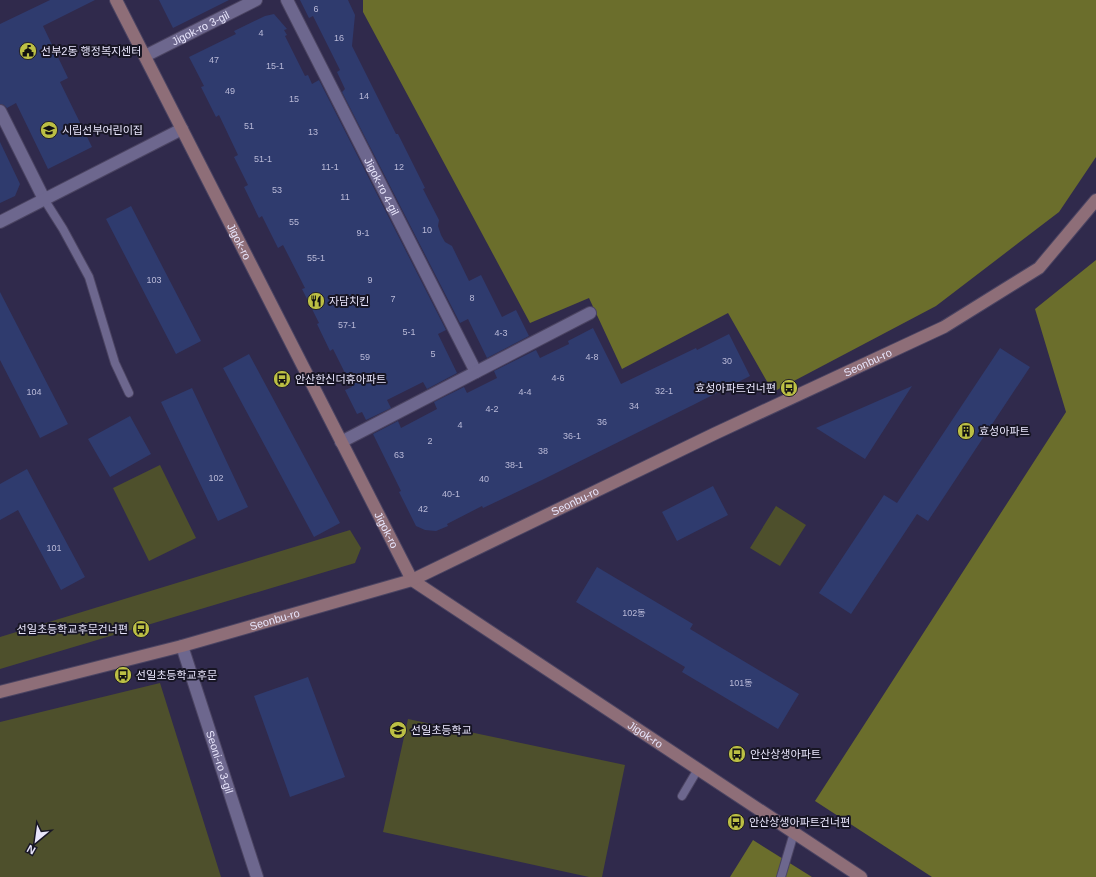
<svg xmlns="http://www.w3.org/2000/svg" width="1096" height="877" viewBox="0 0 1096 877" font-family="Arial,'Noto Sans KR',sans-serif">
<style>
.green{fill:#4e502c}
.forest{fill:#6b6e2c}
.building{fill:#2f3b6e}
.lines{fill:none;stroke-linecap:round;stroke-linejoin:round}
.lane-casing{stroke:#4b4462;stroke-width:10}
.street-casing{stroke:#4b4462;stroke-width:14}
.secondary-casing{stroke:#4b4462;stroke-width:14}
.lane{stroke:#6d678e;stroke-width:8}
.street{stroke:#6d678e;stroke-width:12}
.secondary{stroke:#8e6e78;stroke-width:12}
.labels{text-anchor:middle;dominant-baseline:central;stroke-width:4;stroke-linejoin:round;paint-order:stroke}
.number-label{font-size:9px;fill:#babad8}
.street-label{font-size:11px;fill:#e8e5fc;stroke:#181625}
.poi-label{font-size:11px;fill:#e8e5fc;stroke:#181625;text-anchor:start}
</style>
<rect width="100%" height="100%" fill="#302a4c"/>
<!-- green -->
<path class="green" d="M160,465L196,538L149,561L113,488Z
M776,506L806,525L780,566L750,548Z
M350,530L361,548L355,563L0,669V637Z
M160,683L221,877H0V722Z
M408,719L625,765L602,877H589L383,832Z"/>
<!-- forest -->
<path class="forest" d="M363,0H1096V157L1059,212L936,306L773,392L728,313L622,369L589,298L530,323L363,12Z
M1096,260V877H932L815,801L1066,412L1035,309Z
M753,840L812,877H730Z"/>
<!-- building -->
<path class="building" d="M50,0H95L43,26L68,78L60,82L92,147L48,169L16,103L7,108L4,105L0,104V24Z
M159,0H229L173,28Z
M300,0H348L355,15L352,46L396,134H398L425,188L423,189L439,220L438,226L441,235L445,242L452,246L469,281L481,275L502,317L516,310L529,336L487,358L468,319L460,323L342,92L345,89L337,72L340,70L313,16L309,18Z
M274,14L287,29L284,30L287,35L285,36L305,76L308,75L312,84L319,80L446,330L438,334L457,373L427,389L423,382L387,400L391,408L366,420L362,412L357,414L345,390L352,387L333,349L330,351L317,324L319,323L302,289L305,288L283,245L278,248L262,216L259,218L244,187L248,185L234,157L238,155L219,115L216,117L201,87L204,86L189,57L236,34L234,31L265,16Z
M0,142L20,184L15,196L0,203Z
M131,206L201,341L176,354L106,219Z
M0,292L68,424L40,438L0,360Z
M593,328L621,384L696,348L697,350L729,334L750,376L693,405L542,480L483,508L482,506L447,524L448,526L436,531L425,530L416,526L399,492L401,491L373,434L398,421L401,428L437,409L434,402L464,387L467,393L497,378L494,371L536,350L540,358L569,344L568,341Z
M1000,348L1030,367L928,521L917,514L851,614L819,593L884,495L897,503Z
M249,354L340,523L314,537L223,368Z
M912,386L865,459L816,428Z
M192,388L248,507L218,521L161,402Z
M130,416L151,454L110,477L88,439Z
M27,469L85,577L61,590L18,510L0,520V484Z
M713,486L728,515L677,541L662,512Z
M597,567L693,624L690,629L799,694L778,729L682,672L685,667L576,602Z
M308,677L345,777L290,797L254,696Z"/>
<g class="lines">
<defs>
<path id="lane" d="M44,199L63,229L89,277L115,363L129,393
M682,796L698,769
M781,877L794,833"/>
<g id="street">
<path id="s1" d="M287,0L476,372"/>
<path id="s2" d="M145,56L256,0"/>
<path d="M0,111L44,199"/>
<path d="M0,222L182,129"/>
<path d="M341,442L590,313"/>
<path id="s3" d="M182,646L257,877"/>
</g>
<g id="secondary">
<path id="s4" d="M116,0L412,580L861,877"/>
<path id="s5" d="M0,692L182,646L412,580L714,434L944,327L1039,268L1096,200"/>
</g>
</defs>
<!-- lane casing -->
<use href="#lane" class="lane-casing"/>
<!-- street casing -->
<use href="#street" class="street-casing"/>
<!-- secondary casing -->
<use href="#secondary" class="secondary-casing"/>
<!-- lane -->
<use href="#lane" class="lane"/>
<!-- street -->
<use href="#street" class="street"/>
<!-- secondary -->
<use href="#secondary" class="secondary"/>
</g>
<!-- icons -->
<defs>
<symbol id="civic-disc" viewBox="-11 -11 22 22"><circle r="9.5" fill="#bcbf44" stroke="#181625"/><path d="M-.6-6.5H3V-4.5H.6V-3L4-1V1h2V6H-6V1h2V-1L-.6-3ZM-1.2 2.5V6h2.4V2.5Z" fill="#111"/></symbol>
<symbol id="school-disc" viewBox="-11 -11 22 22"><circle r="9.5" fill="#bcbf44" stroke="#181625"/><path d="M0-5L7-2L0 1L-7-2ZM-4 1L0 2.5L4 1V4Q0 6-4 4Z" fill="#111"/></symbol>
<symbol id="restaurant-disc" viewBox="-11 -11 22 22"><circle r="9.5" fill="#bcbf44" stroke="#181625"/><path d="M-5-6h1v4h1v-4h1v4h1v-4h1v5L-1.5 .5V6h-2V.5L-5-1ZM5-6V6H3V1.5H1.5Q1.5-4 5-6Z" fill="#111"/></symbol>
<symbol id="bus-disc" viewBox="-11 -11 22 22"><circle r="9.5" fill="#bcbf44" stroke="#181625"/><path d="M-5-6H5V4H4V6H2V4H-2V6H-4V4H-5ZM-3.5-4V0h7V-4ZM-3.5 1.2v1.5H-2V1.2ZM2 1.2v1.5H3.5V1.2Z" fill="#111"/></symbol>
<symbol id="building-disc" viewBox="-11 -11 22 22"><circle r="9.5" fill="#bcbf44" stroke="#181625"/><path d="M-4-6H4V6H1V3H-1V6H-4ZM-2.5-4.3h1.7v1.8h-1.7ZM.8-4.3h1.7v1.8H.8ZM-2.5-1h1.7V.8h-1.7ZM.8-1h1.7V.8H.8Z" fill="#111"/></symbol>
</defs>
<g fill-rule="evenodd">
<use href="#civic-disc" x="18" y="41" width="20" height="20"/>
<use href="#school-disc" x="39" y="120" width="20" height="20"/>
<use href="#restaurant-disc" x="306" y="291" width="20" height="20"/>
<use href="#bus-disc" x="272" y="369" width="20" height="20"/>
<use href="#bus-disc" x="779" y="378" width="20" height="20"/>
<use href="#building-disc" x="956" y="421" width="20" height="20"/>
<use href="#bus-disc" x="131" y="619" width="20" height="20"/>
<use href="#bus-disc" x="113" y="665" width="20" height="20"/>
<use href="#school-disc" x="388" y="720" width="20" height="20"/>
<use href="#bus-disc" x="727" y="744" width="20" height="20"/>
<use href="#bus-disc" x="726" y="812" width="20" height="20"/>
</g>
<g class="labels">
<!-- number labels -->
<g class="number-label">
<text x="316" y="9">6</text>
<text x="261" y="33">4</text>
<text x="339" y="38">16</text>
<text x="214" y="60">47</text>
<text x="275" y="66">15-1</text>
<text x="230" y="91">49</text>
<text x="364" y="96">14</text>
<text x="294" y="99">15</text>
<text x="249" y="126">51</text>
<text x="313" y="132">13</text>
<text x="263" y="159">51-1</text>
<text x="330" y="167">11-1</text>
<text x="399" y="167">12</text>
<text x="277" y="190">53</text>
<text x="345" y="197">11</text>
<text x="294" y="222">55</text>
<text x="427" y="230">10</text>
<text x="363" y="233">9-1</text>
<text x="316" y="258">55-1</text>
<text x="154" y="280">103</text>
<text x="370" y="280">9</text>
<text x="472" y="298">8</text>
<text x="393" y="299">7</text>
<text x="347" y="325">57-1</text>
<text x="409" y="332">5-1</text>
<text x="501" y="333">4-3</text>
<text x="433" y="354">5</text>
<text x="365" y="357">59</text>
<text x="592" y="357">4-8</text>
<text x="727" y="361">30</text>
<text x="558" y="378">4-6</text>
<text x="664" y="391">32-1</text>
<text x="34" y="392">104</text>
<text x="525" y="392">4-4</text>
<text x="634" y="406">34</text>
<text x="492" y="409">4-2</text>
<text x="602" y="422">36</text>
<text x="460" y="425">4</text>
<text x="572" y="436">36-1</text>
<text x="430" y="441">2</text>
<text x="543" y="451">38</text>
<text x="399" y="455">63</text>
<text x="514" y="465">38-1</text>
<text x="216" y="478">102</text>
<text x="484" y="479">40</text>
<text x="451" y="494">40-1</text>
<text x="423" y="509">42</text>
<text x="54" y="548">101</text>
<text x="634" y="613">102동</text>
<text x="741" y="683">101동</text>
</g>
<!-- street labels -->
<g class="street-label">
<text stroke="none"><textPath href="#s2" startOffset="62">Jigok-ro 3-gil</textPath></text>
<text stroke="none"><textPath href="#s1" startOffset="209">Jigok-ro 4-gil</textPath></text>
<text stroke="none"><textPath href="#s4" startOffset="271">Jigok-ro</textPath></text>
<text stroke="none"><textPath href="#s5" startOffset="932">Seonbu-ro</textPath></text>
<text stroke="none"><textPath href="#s5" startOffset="608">Seonbu-ro</textPath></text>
<text stroke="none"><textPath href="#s4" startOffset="595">Jigok-ro</textPath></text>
<text stroke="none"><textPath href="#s5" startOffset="284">Seonbu-ro</textPath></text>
<text stroke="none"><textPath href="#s4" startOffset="931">Jigok-ro</textPath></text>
<text stroke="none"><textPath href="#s3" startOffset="122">Seoni-ro 3-gil</textPath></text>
</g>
<!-- poi labels -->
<g class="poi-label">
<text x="41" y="51">선부2동 행정복지센터</text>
<text x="62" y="130">시립선부어린이집</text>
<text x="329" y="301">자담치킨</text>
<text x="295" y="379">안산한신더휴아파트</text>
<text x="776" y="388" text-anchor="end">효성아파트건너편</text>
<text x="979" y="431">효성아파트</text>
<text x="128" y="629" text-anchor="end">선일초등학교후문건너편</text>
<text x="136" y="675">선일초등학교후문</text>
<text x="411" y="730">선일초등학교</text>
<text x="750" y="754">안산상생아파트</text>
<text x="749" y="822">안산상생아파트건너편</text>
</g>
</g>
<!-- north arrow -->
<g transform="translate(36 841) rotate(209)" stroke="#181625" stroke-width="3" paint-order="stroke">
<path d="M0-3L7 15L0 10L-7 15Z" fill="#e8e5fc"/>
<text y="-6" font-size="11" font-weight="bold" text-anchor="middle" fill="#e8e5fc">N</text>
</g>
</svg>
